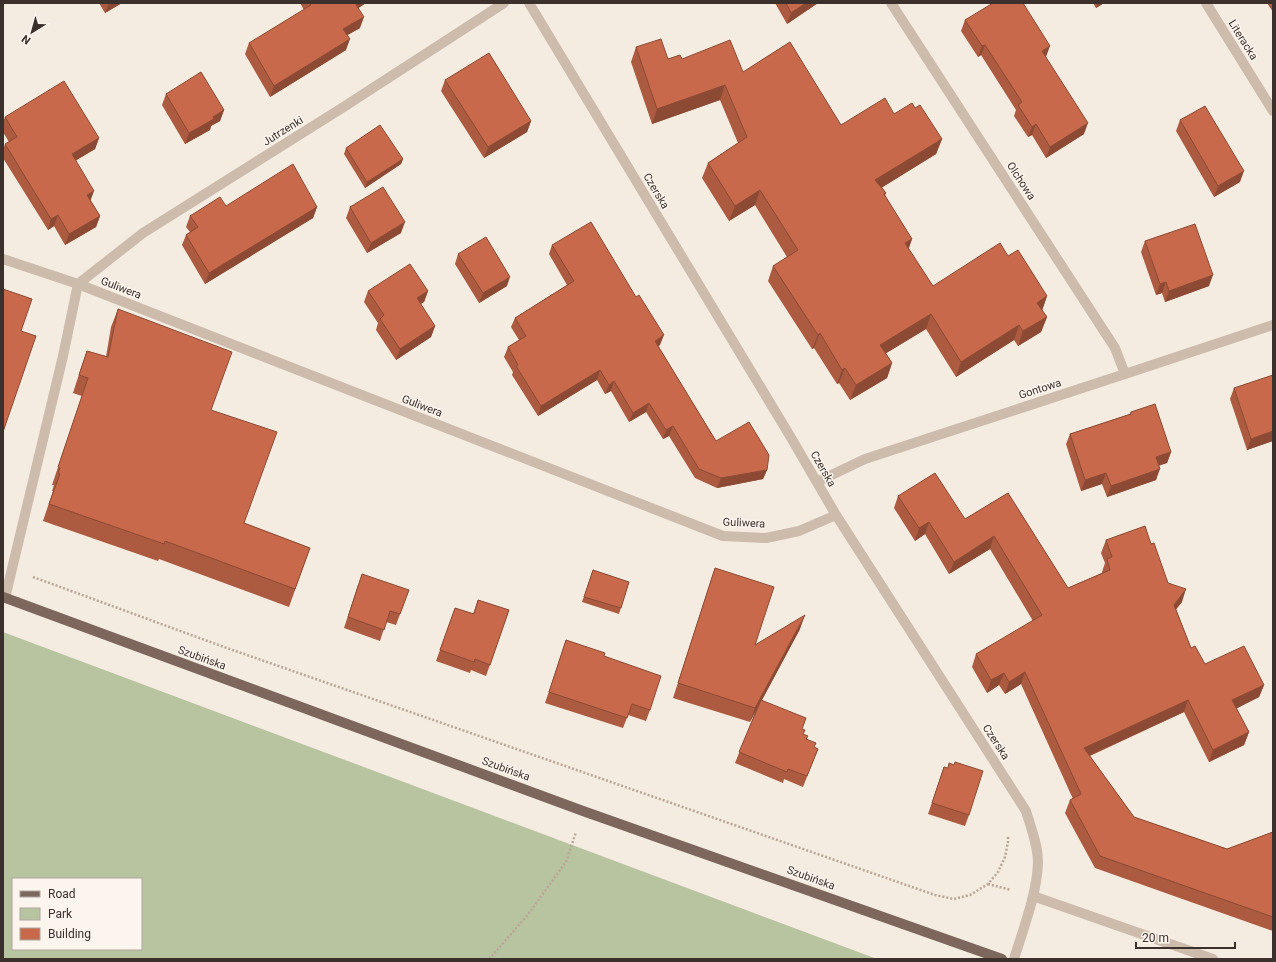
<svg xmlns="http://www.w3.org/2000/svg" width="1276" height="962" viewBox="0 0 1276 962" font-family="Roboto,sans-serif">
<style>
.green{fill:#b8c4a0;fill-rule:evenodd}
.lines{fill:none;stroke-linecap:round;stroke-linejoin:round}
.path{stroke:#b9a596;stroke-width:2.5;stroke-dasharray:2 2;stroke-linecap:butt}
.minor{stroke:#cdbbac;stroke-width:10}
.major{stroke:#7d675c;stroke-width:10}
.wall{fill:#ac5a40}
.shaded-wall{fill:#8c4a34}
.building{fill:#c8694b;stroke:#8c4a34}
.labels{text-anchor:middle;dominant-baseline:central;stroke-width:3;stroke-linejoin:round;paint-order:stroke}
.street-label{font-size:11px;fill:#3b302b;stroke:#fbf5ee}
</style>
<rect width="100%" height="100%" fill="#f4ebe1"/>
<!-- green -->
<path class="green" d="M3,632L877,959H3ZM13,879H141V949H13Z"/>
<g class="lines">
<!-- path -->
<path class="path" d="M33,577L224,647L935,895L954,899L970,895L988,884L998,872L1005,857L1008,842V835
M988,884L1011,890
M489,959L526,917L566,862L576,832"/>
<!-- minor -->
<path class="minor" d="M529,3L790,436L836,515L1026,811C1031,828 1038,845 1038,863C1037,893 1023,930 1014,959
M891,3L1115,348L1125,374
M1206,3L1273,111
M3,259L78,284L723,536L766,538L799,531L836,515
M817,482L865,459L1125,374L1273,325
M5,598L63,356L78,284L143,233L342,108L504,3
M1033,896L1213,959"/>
<!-- major -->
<path class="major" d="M3,597L583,811L1002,959"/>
</g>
<!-- wall -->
<path class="wall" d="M99,3H122L105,13Z
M300,3H366L358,8L360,28L347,35L346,50L270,97L245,54L249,43L304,10Z
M775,3H818L787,24Z
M1093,3H1104L1096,8Z
M1267,3H1273V12Z
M965,20L1046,57L1084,134L1046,158L1032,135L1028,137L1014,116L1016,110L981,55L978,57L961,31Z
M636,47L668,59H682L743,72L841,125L894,114L915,108L942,139L936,154L882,187L886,193L885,196L912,239L908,249L933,286L1008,256L1047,296L1042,310L1047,317L1041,332L1018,346L1014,340L956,377L926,329L886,353L892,363L887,378L850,400L839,383L837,384L814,348L812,349L768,281L773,266L787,257L755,205L729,221L702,178L708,163L738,143L720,100L652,124L631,62Z
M445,80L531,121L527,132L484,158L441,91Z
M166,94L224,110L220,121L211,126L210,130L185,144L162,105Z
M5,117L99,138L95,149L75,161L91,201L100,216L96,227L65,245L54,226L48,230L3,158V150L5,144L9,142L3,132V122Z
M1180,120L1240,182L1214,197L1176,131Z
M346,148L403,159L401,164L365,188L344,154Z
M226,206L317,207L313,218L205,284L182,245L186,235L190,232L186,227L190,216Z
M350,207L401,233L367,253L346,218Z
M1145,241L1209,286L1165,302L1162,293L1156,295L1141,252Z
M552,245L660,345L658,346L716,441L767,470L763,479L717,488L695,478L669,436L663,439L646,412L629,422L611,391L605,394L597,380L538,416L512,375L513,372L504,357L508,347L519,340L511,327L515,318L567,285L549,254Z
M458,254L507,286L479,303L455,264Z
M368,291H428L424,302L420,304L435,326L431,337L396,360L376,330L378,323L364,302Z
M118,309L211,410L244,523L310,548L289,607L159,559L158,561L43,521L53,491H52L54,485H52L82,396L73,393L81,368L87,351L106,357L111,327Z
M1234,388L1273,441L1247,450L1230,399Z
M1131,412L1171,452L1167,463L1159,465L1156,480L1107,497L1102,484L1081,491L1066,444L1070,434L1130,414Z
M1008,493L1068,588L1102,573V572L1105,563L1101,553L1106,540L1151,544L1168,583L1182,602L1176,609L1191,648L1205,664L1264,685L1259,697L1236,708L1249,732L1244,745L1209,762L1184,712L1090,756L1134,817L1227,849L1273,832V931L1095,868L1065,813L1070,800L1073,799L1021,684L1005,694L999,685L987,693L972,667L976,654L1033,621L990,549L949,574L925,534L915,541L894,508L898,496L965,519Z
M715,568L755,645L800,629L762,700L802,729L803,734L807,739L814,747L818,749L803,787L784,779L783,783L735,763L757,708L750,722L673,698Z
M593,570L629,582L619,614L582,602Z
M358,585L409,590L396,625L386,622L380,641L344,628Z
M478,600L509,610L486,676L471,670L470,673L436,661L455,608L473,614Z
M566,640L604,656L650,710L646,721L628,715L623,728L545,703Z
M944,767L969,815L965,826L928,814Z"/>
<!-- shaded-wall -->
<path class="shaded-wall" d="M109,3H122L105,13Z
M354,3H366L351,13Z
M806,3H818L787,24L791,13Z
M1098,3H1104L1096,8Z
M364,17L360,28L339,40L343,29Z
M350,39L346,50L270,97L274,86Z
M985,45L981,55L978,57L982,46Z
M1050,46L1046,57L1038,61L1042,51Z
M725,85L720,100L652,124L657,109Z
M224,110L220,121L211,126L210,130L185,144L189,133L213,117Z
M531,121L527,132L484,158L488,147Z
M1088,123L1084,134L1046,158L1050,147Z
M1036,124L1032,135L1028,137L1032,127Z
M99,138L95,149L68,165L72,154Z
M942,139L936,154L870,195L875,180Z
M403,159L401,164L365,188L367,182Z
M1244,171L1240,182L1214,197L1218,186Z
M760,190L755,205L729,221L735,206Z
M94,191L90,202L87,195Z
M317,207L313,218L205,284L209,273Z
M58,215L54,226L48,230L51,219Z
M100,216L96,227L65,245L69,234Z
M405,222L401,233L367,253L371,243Z
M912,239L907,254L905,243Z
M1213,275L1209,286L1165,302L1169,291Z
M510,277L507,286L479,303L483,293Z
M1166,282L1162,293L1156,295L1160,284Z
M428,291L424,302L413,309L417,298Z
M1047,296L1042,311L1037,303Z
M931,314L926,329L875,360L880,345Z
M1047,317L1041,332L1018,346L1023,331Z
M1019,325L1014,340L956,377L961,362Z
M435,326L431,337L396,360L400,349Z
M820,333L814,348L812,349L818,335Z
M664,335L660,345L651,350L655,341Z
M892,363L887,378L850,400L856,385Z
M845,368L839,383L837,384L842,370Z
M600,370L597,380L538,416L541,406Z
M614,381L611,391L605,394L609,385Z
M649,403L646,412L629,422L633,413Z
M673,426L669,436L663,439L666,430Z
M1273,431V441L1247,450L1251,439Z
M1171,452L1167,463L1152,468L1156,457Z
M1160,469L1156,480L1107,497L1111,486Z
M767,470L763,479L717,488L721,478Z
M1106,473L1102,484L1081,491L1085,480Z
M929,522L925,534L915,541L919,528Z
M994,536L990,549L949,574L954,562Z
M1186,589L1182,602L1170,617L1174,605Z
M805,615L800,629L750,722L755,708Z
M1025,672L1021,684L1005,694L1009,682Z
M1004,673L999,685L987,693L991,680Z
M1264,685L1259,697L1228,713L1232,700Z
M1188,700L1184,712L1079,760L1084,748Z
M1249,732L1244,745L1209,762L1213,750Z"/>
<!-- building -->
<path class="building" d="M310,3H355L364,17L343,29L350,39L274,86L249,43L311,5Z
M786,3H806L791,13Z
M993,3H1023L1050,46L1042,51L1088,123L1050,147L1036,124L1032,127L1018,105L1022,102L985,45L982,46L965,20Z
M661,39L668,59L680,55L682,59L730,40L743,72L790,42L841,125L885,98L894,114L912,103L915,108L920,105L942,139L875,180L886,193L884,194L912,239L905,243L933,286L1000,243L1008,256L1018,250L1047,296L1037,303L1047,317L1023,331L1019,325L961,362L931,314L880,345L892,363L856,385L845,368L842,370L820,333L818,335L773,266L798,250L760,190L735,206L708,163L747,137L725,85L657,109L636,47Z
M489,53L531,121L488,147L445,80Z
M201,72L224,110L213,117L214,119L189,133L166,94Z
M64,81L99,138L72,154L94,191L87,195L100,216L69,234L58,215L51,219L5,144L17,137L5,117Z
M1205,106L1244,171L1218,186L1180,120Z
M380,125L403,159L367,182L346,148Z
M293,164L317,207L209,273L186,235L198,227L190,216L220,197L226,206Z
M383,187L405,222L371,243L350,207Z
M591,222L636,297L639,295L664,335L655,341L716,441L749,422L769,455L767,470L721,478L699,469L673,426L666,430L649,403L633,413L614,381L609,385L600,370L541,406L516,366L518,365L508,347L526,336L515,318L574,281L552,245Z
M1195,224L1213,275L1169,291L1166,282L1160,284L1145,241Z
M486,237L510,277L483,293L458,254Z
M410,264L428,291L417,298L435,326L400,349L380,319L384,315L368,291Z
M3,289L32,299L21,331L36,336L3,432Z
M118,309L232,352L211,410L277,432L244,523L310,548L295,589L165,541L164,544L49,504L60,474L58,473L60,468L58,467L88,378L79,375L87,351L108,357Z
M1273,375V431L1251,439L1234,388Z
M1155,404L1171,452L1156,457L1160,469L1111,486L1106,473L1085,480L1070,434L1131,414V412Z
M935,473L965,519L1008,493L1068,588L1110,570L1107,559L1112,557L1106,540L1145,526L1151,544L1154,543L1168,583L1186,589L1174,605L1191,648L1195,646L1205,664L1244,646L1264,685L1232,700L1249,732L1213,750L1188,700L1084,748L1134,817L1227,849L1273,832V917L1100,856L1070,800L1081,794L1025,672L1009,682L1004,673L991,680L976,654L1042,615L994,536L954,562L929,522L919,528L898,496Z
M715,568L774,587L755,645L805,615L755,708L678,683Z
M593,570L629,582L621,608L584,597Z
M362,574L409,590L400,614L390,611L384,630L348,617Z
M478,600L509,610L490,665L475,659L474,662L440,650L455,608L474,614Z
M566,640L605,653L604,656L661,676L650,710L632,704L627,718L549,692Z
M761,700L806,718L802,729L805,730L803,734L808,736L806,739L816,743L814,747L818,749L807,776L788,769L787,772L739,752Z
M955,762L983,771L969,815L932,803L944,767L948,768L949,763L954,765Z"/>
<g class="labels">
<!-- street labels -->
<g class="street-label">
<text transform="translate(1243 40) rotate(58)">Literacka</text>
<text transform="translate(283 131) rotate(-32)">Jutrzenki</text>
<text transform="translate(1021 181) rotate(57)">Olchowa</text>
<text transform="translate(656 191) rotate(59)">Czerska</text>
<text transform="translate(121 288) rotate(21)">Guliwera</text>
<text transform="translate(1040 389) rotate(-18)">Gontowa</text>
<text transform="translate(422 406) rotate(21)">Guliwera</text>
<text transform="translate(823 469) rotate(60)">Czerska</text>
<text transform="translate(744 523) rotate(3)">Guliwera</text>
<text transform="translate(202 658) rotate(20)">Szubińska</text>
<text transform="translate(996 742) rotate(57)">Czerska</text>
<text transform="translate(506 769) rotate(20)">Szubińska</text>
<text transform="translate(811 878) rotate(20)">Szubińska</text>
</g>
</g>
<!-- border -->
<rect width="1276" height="962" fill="none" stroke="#3b302b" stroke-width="8"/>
<!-- legend -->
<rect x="12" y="878" width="130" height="72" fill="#fbf5ee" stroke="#aea6a0"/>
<rect x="20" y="891" width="20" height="6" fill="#7d675c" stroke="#aea6a0"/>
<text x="48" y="898" font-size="12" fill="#3b302b">Road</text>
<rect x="20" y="908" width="20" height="12" fill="#b8c4a0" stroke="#aea6a0"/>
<text x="48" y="918" font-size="12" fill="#3b302b">Park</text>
<rect x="20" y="928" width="20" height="12" fill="#c8694b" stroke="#aea6a0"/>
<text x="48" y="938" font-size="12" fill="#3b302b">Building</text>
<!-- north arrow -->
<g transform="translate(32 32) rotate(217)" stroke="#fbf5ee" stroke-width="3" paint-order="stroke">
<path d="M0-3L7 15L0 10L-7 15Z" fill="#3b302b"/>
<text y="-6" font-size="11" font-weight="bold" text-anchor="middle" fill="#3b302b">N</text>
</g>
<!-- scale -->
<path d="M1136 942v6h99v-6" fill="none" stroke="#3b302b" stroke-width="2"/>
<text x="1142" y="942" font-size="12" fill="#3b302b" stroke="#fbf5ee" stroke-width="3" paint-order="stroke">20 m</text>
</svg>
